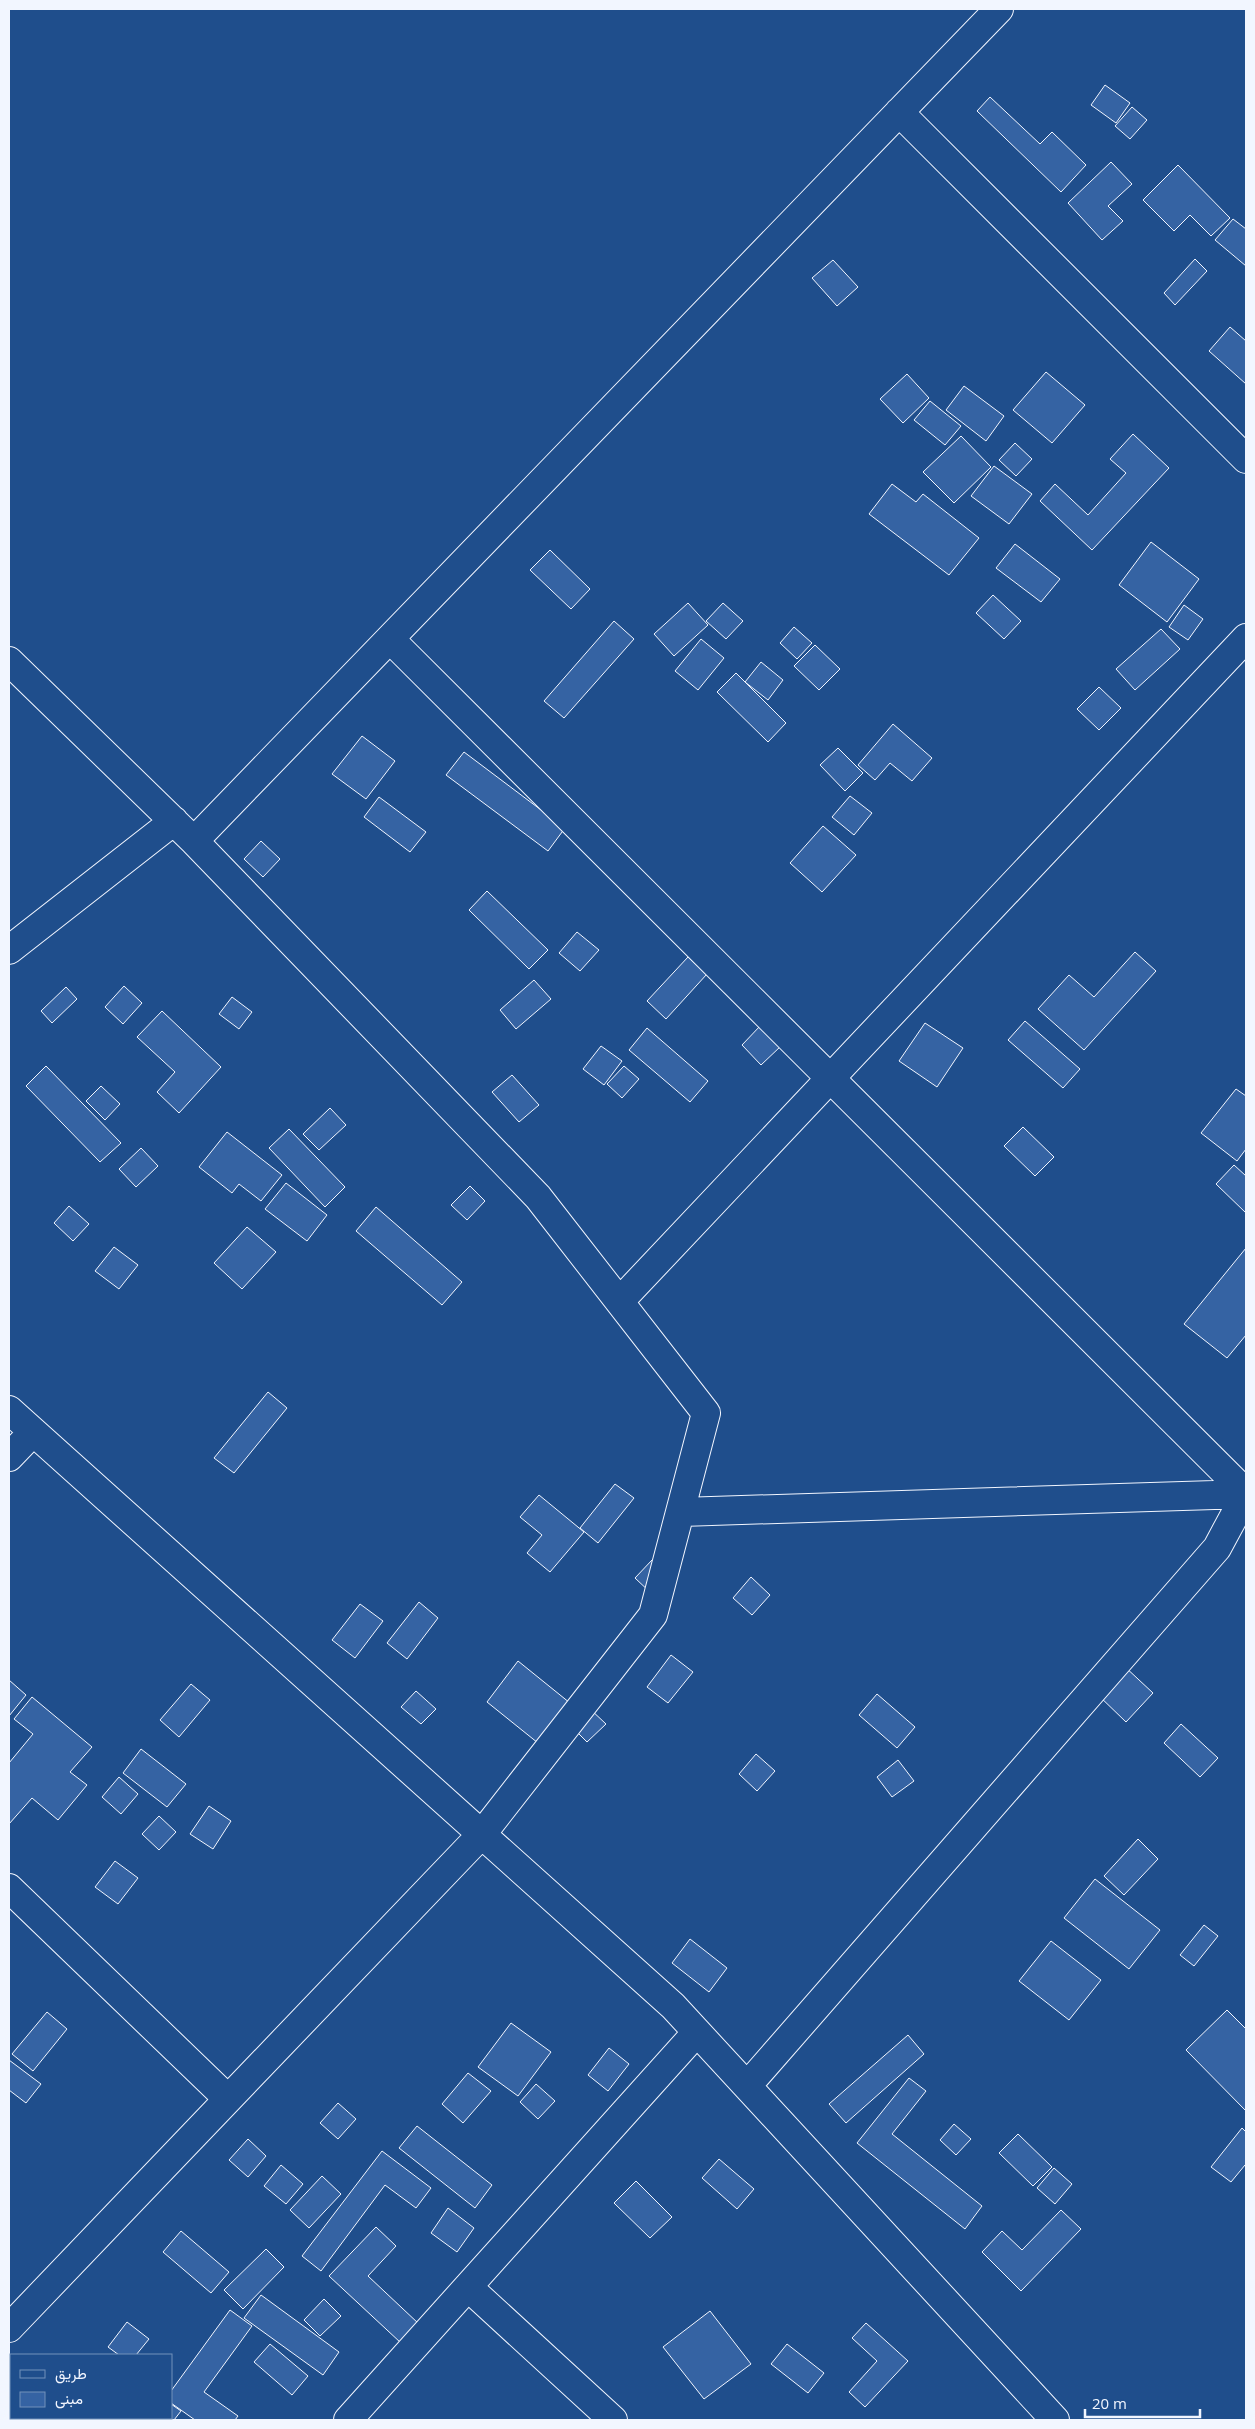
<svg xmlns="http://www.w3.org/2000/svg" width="1255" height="2429" viewBox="0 0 1255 2429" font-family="'Open Sans',Vazirmatn,sans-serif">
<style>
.building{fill:#3563a3;stroke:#f2f6ff}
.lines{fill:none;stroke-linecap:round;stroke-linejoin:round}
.minor-casing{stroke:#f2f6ff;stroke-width:30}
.minor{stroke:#1f4e8c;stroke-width:28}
</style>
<rect width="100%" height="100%" fill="#1f4e8c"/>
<!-- building -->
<path class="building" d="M1105,85L1130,103L1116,123L1091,105Z
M990,97L1040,144L1052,132L1086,165L1061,192L977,111Z
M1132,107L1147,120L1130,139L1115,126Z
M1111,162L1132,184L1108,206L1123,221L1102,240L1068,203Z
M1178,165L1230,218L1211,236L1190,215L1174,231L1143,200Z
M1233,219L1246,229V266L1215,240Z
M1195,259L1207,271L1175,305L1164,293Z
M833,260L858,287L837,306L812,278Z
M1230,327L1246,341V384L1209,351Z
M1046,372L1085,405L1052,443L1013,410Z
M907,374L929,398L903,423L880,399Z
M964,386L1004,416L986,441L946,410Z
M930,401L961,426L945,445L914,420Z
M1133,434L1169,468L1092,550L1040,501L1055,484L1088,515L1126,473L1110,459Z
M961,436L991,467L954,503L923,472Z
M1015,443L1032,459L1016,476L999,460Z
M994,466L1032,494L1009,524L971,496Z
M892,484L916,502L923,494L979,538L949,575L869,514Z
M1151,542L1199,579L1167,622L1119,585Z
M1015,544L1060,579L1041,602L996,568Z
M550,550L590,589L571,609L530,570Z
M993,595L1021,621L1004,639L976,613Z
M688,603L708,625L674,656L654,634Z
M723,603L743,621L726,639L706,621Z
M1184,605L1203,619L1188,640L1169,627Z
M614,621L634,639L564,718L544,701Z
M794,627L812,643L797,659L780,643Z
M1161,629L1180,649L1135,690L1116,669Z
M701,639L724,658L698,690L675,671Z
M815,645L840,669L819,690L794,666Z
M761,662L783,680L768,700L745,682Z
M736,673L786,723L768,742L717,692Z
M1099,687L1121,708L1099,730L1077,709Z
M893,724L932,758L912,781L890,763L875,780L858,765Z
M362,736L395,761L366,799L332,774Z
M838,748L863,773L845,791L820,765Z
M464,752L565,828L548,851L446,775Z
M850,796L872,813L854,835L832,817Z
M379,797L426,832L410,852L364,817Z
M823,826L856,855L822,892L790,863Z
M261,841L280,859L263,877L244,859Z
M487,891L548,950L529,969L469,910Z
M577,932L599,950L580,971L559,953Z
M1135,952L1156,971L1084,1050L1038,1009L1069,975L1094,997Z
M688,957L707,974L666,1019L647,1001Z
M534,980L551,999L516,1029L500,1010Z
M124,986L142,1003L123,1024L105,1007Z
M66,987L77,999L52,1023L41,1011Z
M232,997L252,1012L239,1029L219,1014Z
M162,1011L221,1067L179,1113L157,1092L175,1072L137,1037Z
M1025,1021L1080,1069L1063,1088L1008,1040Z
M925,1023L963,1048L937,1087L899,1061Z
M761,1025L781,1046L761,1065L742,1045Z
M647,1028L708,1081L690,1102L629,1050Z
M601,1046L622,1061L604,1085L583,1069Z
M46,1066L121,1143L100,1162L26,1086Z
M624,1066L639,1079L622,1098L607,1084Z
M512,1075L539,1105L519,1122L492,1092Z
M101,1086L120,1104L105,1120L86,1101Z
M1236,1089L1246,1096V1149L1237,1161L1201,1133Z
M330,1108L346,1125L319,1150L303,1134Z
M1023,1127L1054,1157L1035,1176L1004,1146Z
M289,1129L345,1187L325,1207L269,1148Z
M227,1132L282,1175L261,1201L239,1184L232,1193L199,1167Z
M141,1148L158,1166L136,1187L119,1169Z
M1234,1165L1246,1176V1213L1216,1184Z
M286,1183L327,1215L307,1241L265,1209Z
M470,1186L485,1201L467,1220L451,1205Z
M69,1206L89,1224L73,1241L54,1223Z
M376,1207L462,1282L442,1305L356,1231Z
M247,1227L276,1252L242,1289L214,1263Z
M114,1247L138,1265L119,1289L95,1271Z
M1246,1248V1335L1227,1358L1184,1324Z
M268,1392L287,1408L234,1473L214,1458Z
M615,1484L634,1498L598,1543L580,1528Z
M539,1495L584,1532L550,1572L527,1553L542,1535L520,1517Z
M652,1560L669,1576L652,1594L635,1578Z
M751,1577L770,1595L752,1615L733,1598Z
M419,1602L438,1618L407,1659L387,1643Z
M360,1604L383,1621L355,1658L332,1640Z
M671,1655L693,1672L668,1703L647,1687Z
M518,1661L570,1703L538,1743L487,1702Z
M1123,1665L1153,1693L1126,1722L1096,1693Z
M9,1680L26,1695L9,1716Z
M191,1684L210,1700L179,1737L160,1720Z
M416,1691L436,1709L421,1724L401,1707Z
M877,1694L915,1727L897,1748L859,1715Z
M32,1697L92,1747L70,1772L87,1785L58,1820L32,1798L9,1824V1763L33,1734L14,1719Z
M589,1708L606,1724L587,1742L571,1726Z
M1181,1724L1218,1758L1200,1777L1164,1743Z
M141,1749L186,1784L167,1807L123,1773Z
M756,1754L775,1771L757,1791L739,1774Z
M898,1760L914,1781L892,1797L877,1777Z
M119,1777L138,1794L121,1814L102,1797Z
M209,1806L231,1821L213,1849L190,1834Z
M159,1816L176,1832L159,1850L142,1834Z
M1138,1839L1158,1859L1124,1895L1104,1876Z
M115,1861L138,1878L118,1904L95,1887Z
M1095,1879L1160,1930L1129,1969L1064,1918Z
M1204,1925L1218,1936L1194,1966L1180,1955Z
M690,1939L727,1968L709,1992L672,1963Z
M1051,1941L1101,1980L1069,2020L1019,1981Z
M1227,2010L1246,2029V2111L1186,2050Z
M47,2012L67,2029L33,2071L12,2054Z
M511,2023L551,2052L518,2096L478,2067Z
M908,2035L924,2054L846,2123L829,2104Z
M609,2048L629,2064L608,2091L588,2075Z
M9,2060L41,2084L26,2103L9,2090Z
M468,2073L491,2091L463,2123L442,2104Z
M909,2078L926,2091L892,2134L982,2206L965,2229L857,2143Z
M536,2084L555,2101L538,2119L520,2102Z
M338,2103L356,2119L338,2139L320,2123Z
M954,2124L971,2139L956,2155L940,2140Z
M417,2126L492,2185L475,2208L399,2148Z
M1242,2128L1246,2132V2166L1245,2165L1231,2182L1211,2167Z
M1018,2134L1052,2167L1033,2186L999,2153Z
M248,2139L266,2156L248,2177L229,2160Z
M382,2151L431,2188L416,2208L385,2185L321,2271L302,2256Z
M719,2159L754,2189L737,2209L702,2178Z
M281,2165L303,2184L286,2204L264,2186Z
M1054,2168L1072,2184L1055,2204L1037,2188Z
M322,2176L341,2194L309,2228L290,2210Z
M636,2181L672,2217L650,2238L614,2203Z
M448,2208L474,2228L457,2252L431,2233Z
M1061,2210L1081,2229L1021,2291L982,2252L1002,2231L1022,2250Z
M376,2227L396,2246L368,2276L419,2324L401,2343L329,2276Z
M181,2231L229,2272L211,2293L163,2252Z
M266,2249L284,2267L243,2309L224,2290Z
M261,2295L339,2352L323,2375L244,2318Z
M324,2299L341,2316L320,2336L304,2320Z
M230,2310L252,2326L204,2392L238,2416L235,2420H195L171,2403V2391Z
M710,2311L751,2364L704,2399L663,2347Z
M127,2322L149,2339L136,2355H119L108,2347Z
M866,2323L908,2361L865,2407L849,2392L877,2361L852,2338Z
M270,2344L308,2376L292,2395L254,2362Z
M787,2344L824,2373L808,2393L771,2364Z
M11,2393V2418H20L18,2420L9,2419V2397Z
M171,2404L181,2411L174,2420H142L144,2418H171Z"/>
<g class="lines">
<defs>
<path id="minor" d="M899,112L1246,459
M390,639L1246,1493
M9,661L194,841L538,1197L706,1413L653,1615L482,1834L9,2328
M194,841L999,9
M9,950L174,821
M620,1301L1246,638
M9,1410L673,2006L1055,2420
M9,1457L33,1432
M681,1512L1246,1494
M9,1888L228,2099
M747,2086L1217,1548L1246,1494
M468,2287L613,2420
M348,2420L697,2032"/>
</defs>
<!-- minor casing -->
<use href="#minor" class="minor-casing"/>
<!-- minor -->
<use href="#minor" class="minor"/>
</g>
<!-- border -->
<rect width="1255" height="2429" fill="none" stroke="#f2f6ff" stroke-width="20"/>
<!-- legend -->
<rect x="10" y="2354" width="162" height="65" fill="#1f4e8c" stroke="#7391ba"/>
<rect x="20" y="2370" width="25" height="8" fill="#1f4e8c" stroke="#7391ba"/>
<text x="55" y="2379" font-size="15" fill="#f2f6ff">طريق</text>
<rect x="20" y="2392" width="25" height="15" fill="#3563a3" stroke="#7391ba"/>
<text x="55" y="2404" font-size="15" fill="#f2f6ff">مبنى</text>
<!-- scale -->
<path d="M1085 2409v8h115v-8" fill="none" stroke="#f2f6ff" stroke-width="2.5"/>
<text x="1092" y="2409" font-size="15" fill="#f2f6ff" stroke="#1f4e8c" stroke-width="4" paint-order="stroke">20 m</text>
</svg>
